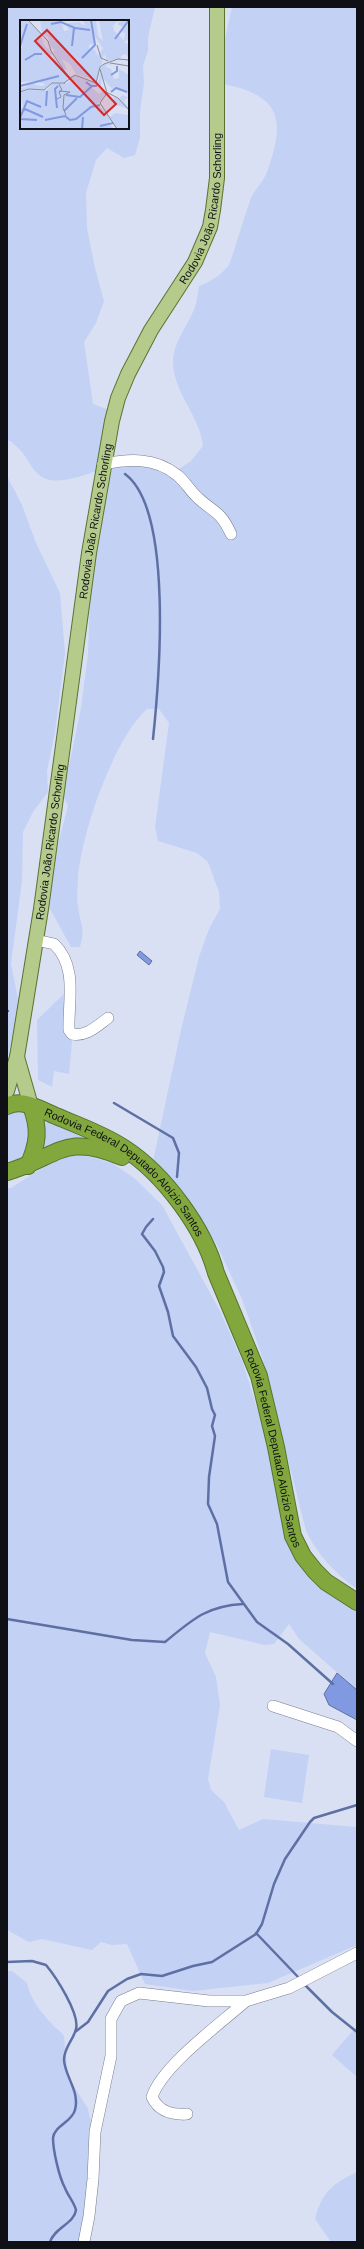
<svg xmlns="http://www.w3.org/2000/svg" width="364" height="2249" viewBox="0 0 364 2249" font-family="Arial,sans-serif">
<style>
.green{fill:#c3d1f5;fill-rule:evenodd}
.water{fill:#8199e0;stroke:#5e70a3}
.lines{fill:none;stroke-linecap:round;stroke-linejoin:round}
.stream{stroke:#5e70a3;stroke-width:2.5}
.minor-casing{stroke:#777d8e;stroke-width:12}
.major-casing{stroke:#59732f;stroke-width:16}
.highway-casing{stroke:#59732f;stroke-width:18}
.minor{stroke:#fff;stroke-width:11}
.major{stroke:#b4cb8b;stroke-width:14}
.highway{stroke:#82a83d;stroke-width:16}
.labels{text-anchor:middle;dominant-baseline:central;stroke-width:4;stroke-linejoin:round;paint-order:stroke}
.street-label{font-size:11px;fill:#0e1016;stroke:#d9e0f3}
.inset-river{fill:none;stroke:#8199e0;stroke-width:2}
.inset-road{fill:none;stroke:#888d9b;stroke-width:1}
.view{fill:#d62828;fill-opacity:0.15;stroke:#d62828;stroke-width:2}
.inset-edge{fill:none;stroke:#0e1016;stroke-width:2}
</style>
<rect width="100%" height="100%" fill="#d9e0f3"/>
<!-- green -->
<path class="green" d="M7,7H155L148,37V51L143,66L144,83L140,112V138L135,155L124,158L107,148L96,160L86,193L87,228L95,268L104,301L96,323L84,342L93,404L109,410L105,421L97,471C80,476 53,488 38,474C30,467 27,456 19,449C15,445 12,441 7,440ZM21,21H128V128H21Z
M232,7H357V1589C335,1573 318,1556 306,1531L262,1356L242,1299L216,1243L177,1186L153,1161L181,1030L199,957L209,929L220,909L219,892L208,862L197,853L158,841L155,827L169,723L159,709H147C114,738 81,834 78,878C78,887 76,897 78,906C80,926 86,925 80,947H71L49,907L51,871L68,806L63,795L81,708L88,654L90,595L104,502L115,458L117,456L132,455L144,464L172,474L191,461L203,446C200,416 174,394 173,363C173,342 188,326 195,307C197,300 198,293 199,286C212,281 221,275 229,265C237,243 243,220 251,198C255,189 264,181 267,172C286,120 281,95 223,84V48Z
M7,476L22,505L36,543L60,593L65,653L55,732L47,771L48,792L33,812L23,832L22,881L11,964L19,1004L7,1060Z
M67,991L73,1031L69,1074L54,1071L52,1087L38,1080L37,1020Z
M12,1111H22L30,1117L31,1150L15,1162L7,1160V1115Z
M42,1115L124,1154L40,1151Z
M69,1155H83L112,1163L134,1178L162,1205L221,1313L243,1363L278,1477L292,1536L357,1607V1690L299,1639L289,1624L274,1644L265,1645L210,1632L205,1653L216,1677L220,1705L208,1779L211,1790L224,1802L239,1830L263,1819L357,1827V1945L268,1983L193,1991L145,1984L127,1944L112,1945L101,1942L92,1950L42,1939L29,1942L7,1930V1188H11L50,1163Z
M271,1749L309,1755L302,1803L264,1797Z
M7,1971H12L27,1983C30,1999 42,2014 53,2025C57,2030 61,2031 64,2036L68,2076L88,2109L92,2127L84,2242H7Z
M356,2027L357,2028V2077L332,2055Z
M357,2172V2242H331L315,2219C322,2192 332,2184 357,2172Z"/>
<!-- water -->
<path class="water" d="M140,951L152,961L149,965L137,955Z
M337,1673L357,1690V1720L329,1705L324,1694Z"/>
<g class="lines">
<!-- stream -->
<path class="stream" d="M125,474C174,510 159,682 153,739
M7,1011H8
M114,1103L173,1138L179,1153L177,1177
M153,1219L146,1227L142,1234L155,1251L163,1267L164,1272L159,1286L168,1312L173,1336L196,1367L207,1388L212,1409L215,1415L212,1426L215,1436L209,1477L208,1504L217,1524L228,1582L257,1622L288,1644L333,1684
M7,1619L132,1640L165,1642C192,1620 206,1606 243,1604
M256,1933L300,1979
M7,1962L32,1961L46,1965C56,1977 80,2014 76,2029C73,2041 64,2047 64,2060C65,2077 80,2091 75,2110C72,2122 54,2126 53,2138C53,2150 59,2177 65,2188C68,2196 74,2202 76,2210C74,2224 55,2227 50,2242
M304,1984L332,2012L357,2032
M75,2032L88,2022L108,1991L127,1979L141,1974L162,1976L193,1966L212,1962L256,1934L262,1924L274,1884L285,1859L310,1822L314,1818L357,1805"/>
<defs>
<path id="minor" d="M103,464C129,459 155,457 177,475C185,481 190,491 198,498C214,513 220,510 231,534
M36,940L54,944C78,967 68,1001 69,1030L72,1034C86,1037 97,1026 108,1018
M273,1706L338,1727L357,1741
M187,2114C172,2115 159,2112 152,2097C162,2066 220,2024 246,2001
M84,2242L89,2216L93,2179L95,2132L111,2056V2019L121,2001L139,1993L209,2001H246L289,1988L357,1953"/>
<g id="major">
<path d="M17,1057L31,1106"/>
<path id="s1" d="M7,1091L17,1057L41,909L89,553L112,421L118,398L128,374L151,330L195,262L210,227L213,210L217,178V7"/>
</g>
<g id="highway">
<path id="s2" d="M7,1106C23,1098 41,1110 56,1116C79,1126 103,1134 124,1148C164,1174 204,1228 216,1273L259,1376L276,1447L293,1536L303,1556L315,1571L326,1582L357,1602"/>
<path d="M28,1166C38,1144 40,1129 31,1106"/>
<path d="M7,1172C58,1157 64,1132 122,1157"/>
</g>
</defs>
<!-- minor casing -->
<use href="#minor" class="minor-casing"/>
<!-- major casing -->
<use href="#major" class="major-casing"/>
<!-- highway casing -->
<use href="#highway" class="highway-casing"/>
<!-- minor -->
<use href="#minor" class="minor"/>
<!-- major -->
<use href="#major" class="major"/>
<!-- highway -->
<use href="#highway" class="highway"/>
</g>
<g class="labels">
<!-- street labels -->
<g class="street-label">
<text stroke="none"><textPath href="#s1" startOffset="913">Rodovia João Ricardo Schorling</textPath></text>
<text stroke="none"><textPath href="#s1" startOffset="577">Rodovia João Ricardo Schorling</textPath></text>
<text stroke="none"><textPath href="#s1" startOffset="253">Rodovia João Ricardo Schorling</textPath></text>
<text stroke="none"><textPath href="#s2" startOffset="142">Rodovia Federal Deputado Aloízio Santos</textPath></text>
<text stroke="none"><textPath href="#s2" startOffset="470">Rodovia Federal Deputado Aloízio Santos</textPath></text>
</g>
</g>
<!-- overview -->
<g transform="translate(20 20)">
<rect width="109" height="109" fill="#d9e0f3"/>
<path d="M0,0L8,1L20,12L24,25L33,34L28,36L37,41L49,58L51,56L54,55L76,63L79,60L81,48L84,44L89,43L92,45L87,44L86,47L91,49L94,59L99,58V49L109,55V74L95,66L92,69L82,57L81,65L72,68L79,74L84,69L86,74L82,80L71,88L79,86L90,97L95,93L109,95V109L96,108L91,99L89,103L94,109H0V89L3,87L0,73L10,70L24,71L28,69L32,63H47L52,60L53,57L46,62L49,59L45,62L32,63L24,70L10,69L0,72V68L6,67L8,63L14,62L15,65L23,66L25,64L16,61L0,62V29L3,26L0,27ZM20,0H41L44,11L49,10L46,5L48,3L59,2L65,6L63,0H76L78,16L83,21L79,0H98L93,6L94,11L104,20L105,13L101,12L102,6L98,5V2L109,0V19L104,22L108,24L109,20V39L106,34L102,35L100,39L88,41L84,34L77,61L56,54L50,44L42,39L47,50L44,49L33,32L35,30L31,27L28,17L22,13ZM74,15L83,28L78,36L74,29L69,30V25L75,23ZM102,75L108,77L104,81L109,89L93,84L94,77L99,79Z" fill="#c3d1f5" fill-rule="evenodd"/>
<path class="inset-river" d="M31,4L41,2L55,8L70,10M95,19L109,0M0,26L7,4M52,26L54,8M62,38L75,25L71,0M5,40L15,34H22M91,55L97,51V46M66,62L71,66H77M0,66L39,56M91,72L96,68L107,72M46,75L60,77L72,66M26,86L27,71M37,88L35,69L38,66M3,91L5,89L23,97M44,91L57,78M0,98L7,81L21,87M0,99L17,100M25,100L45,96L50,100L56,99L71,87L80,85M80,106L93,103M62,109L63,97"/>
<path class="inset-road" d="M8,0L28,21L31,31L49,58M77,25L81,38L88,41M90,43L109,46M80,49L87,73L80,83L97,109M44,63L55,55L76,63L80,47L84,44L98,39L109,40M39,71L50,72L44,75L43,88L46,95M0,72L9,69L24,70L32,63H45M86,72L98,78L109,90M37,79L41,77L39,72L42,70L39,64"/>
<path class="view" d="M27,10L96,84L84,95L15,21Z"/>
<rect width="109" height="109" class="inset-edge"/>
</g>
<!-- border -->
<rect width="364" height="2249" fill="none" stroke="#0e1016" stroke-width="16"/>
</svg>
